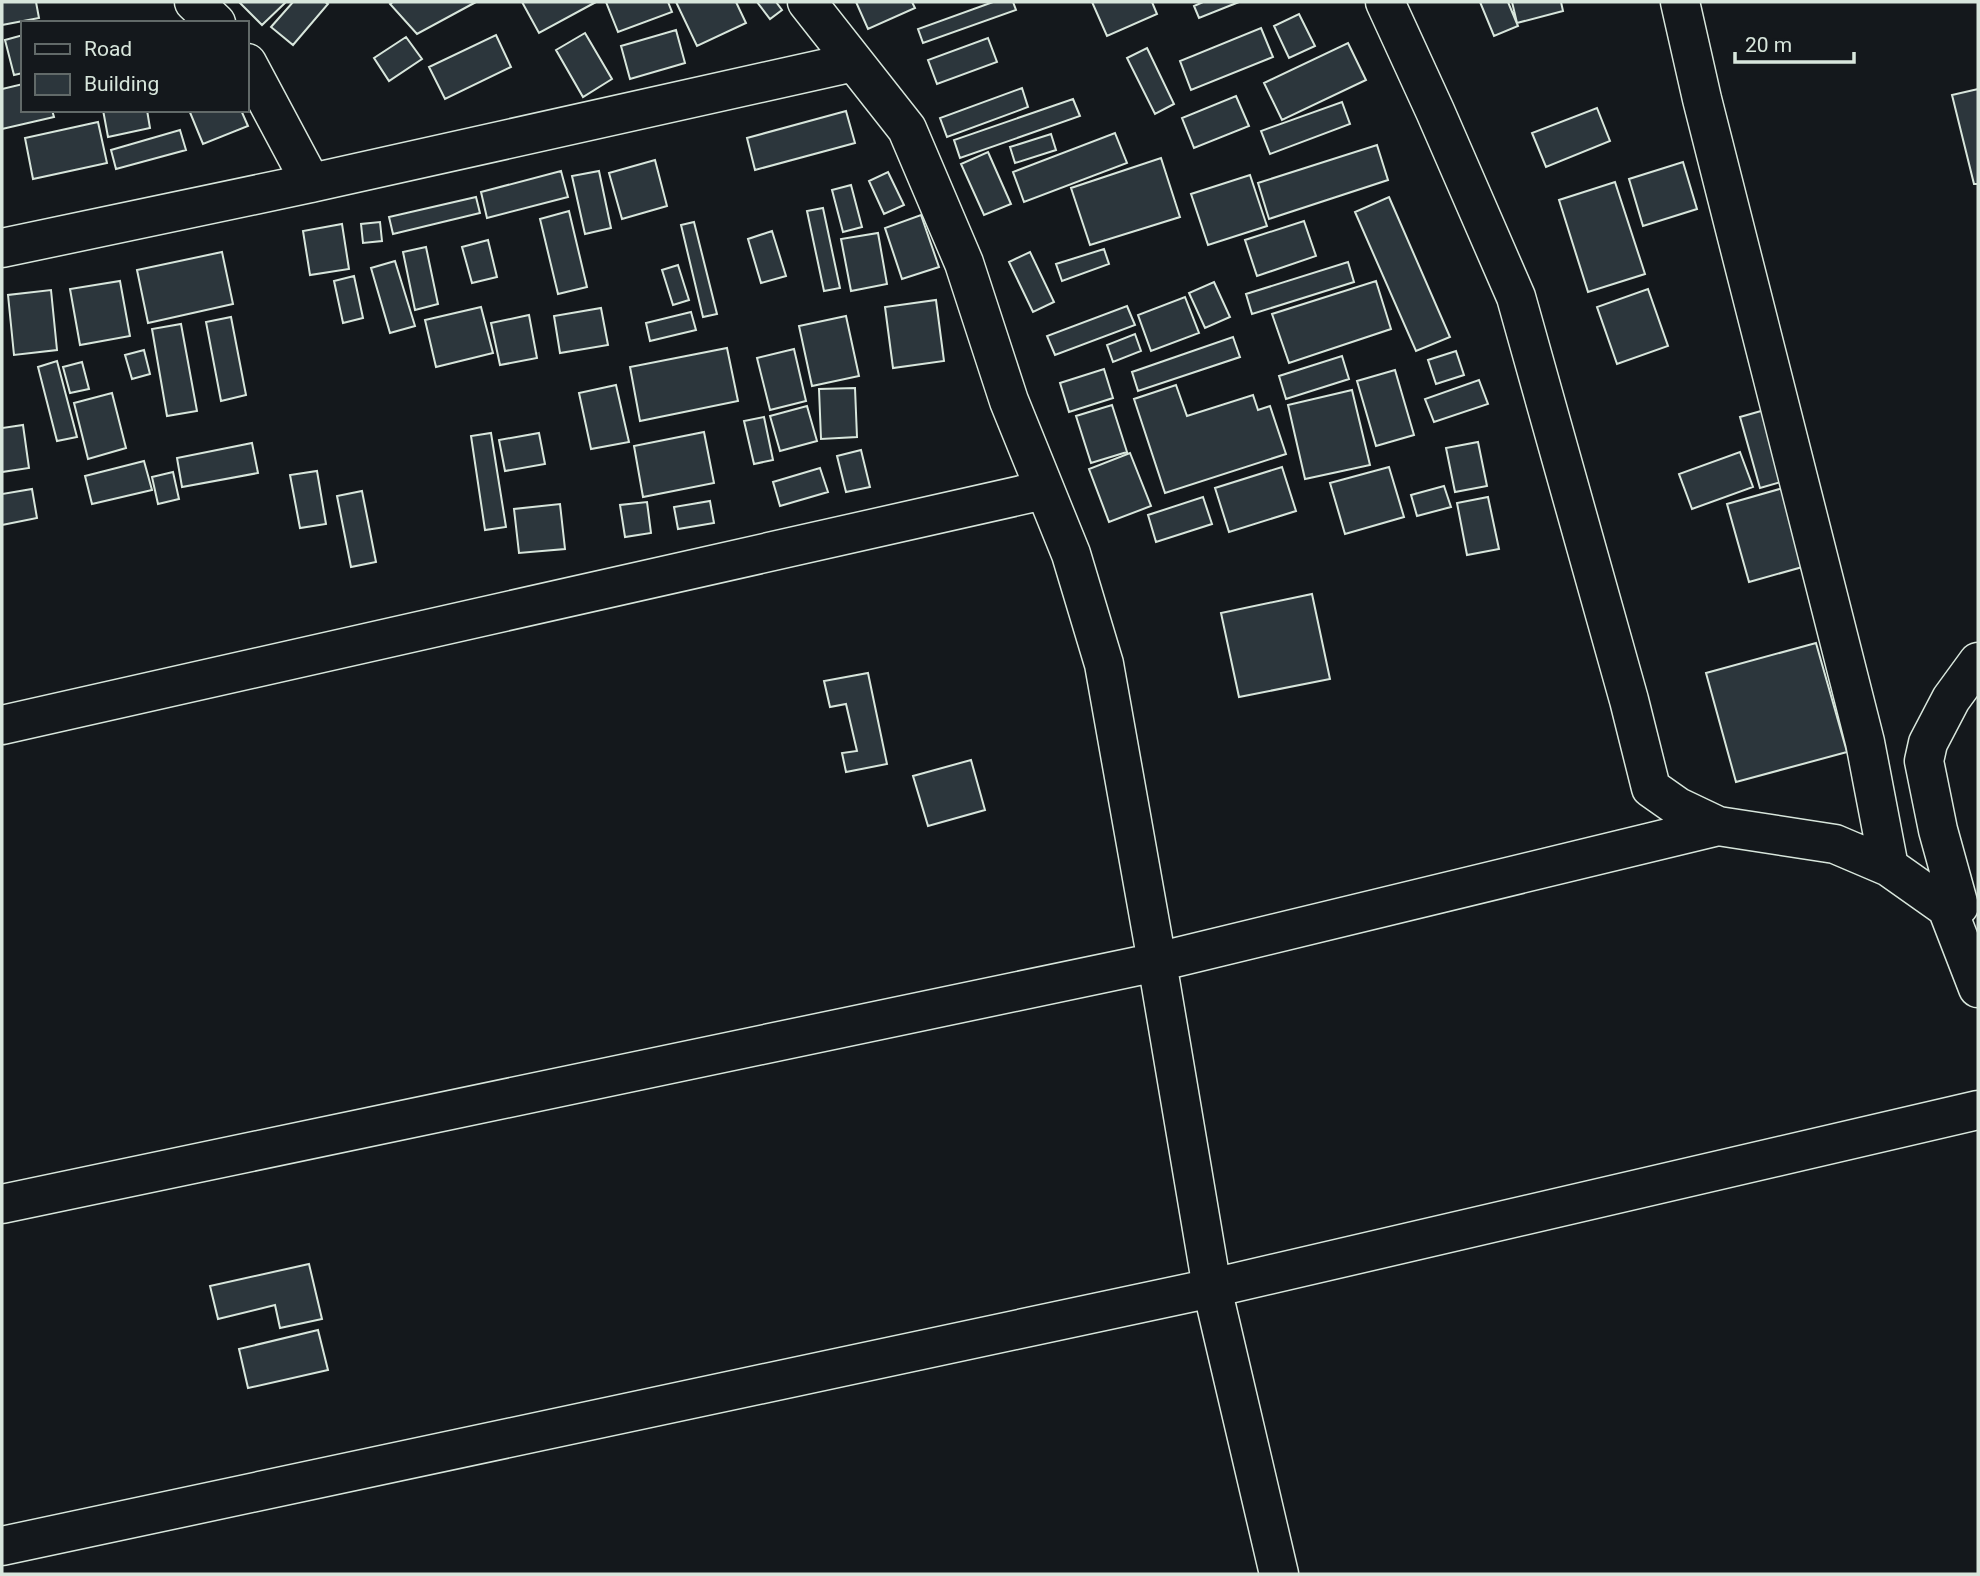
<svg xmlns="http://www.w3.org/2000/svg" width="1980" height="1576" viewBox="0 0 1980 1576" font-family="Roboto,sans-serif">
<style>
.building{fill:#2c363c;stroke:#d8e6dc;stroke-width:2}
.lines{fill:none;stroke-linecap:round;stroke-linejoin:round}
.minor-casing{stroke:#d8e6dc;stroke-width:41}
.minor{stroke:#14181c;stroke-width:38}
</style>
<rect width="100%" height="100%" fill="#14181c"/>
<!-- building -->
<path class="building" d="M2,2H36L39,18L2,25Z
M239,2H286L262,25Z
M293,2H325L328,4L293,45L271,27Z
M393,2H476L417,34L390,4Z
M522,2H596L539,33Z
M606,2H668L672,12L618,32Z
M676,2H736L746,23L697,46Z
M757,2H776L782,10L770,19Z
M856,2H912L915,8L868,29Z
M993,2H1013L1016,10L923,43L918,29Z
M1092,2H1152L1157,14L1107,36Z
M1203,2H1239L1199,18L1194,6Z
M1480,2H1508L1518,26L1494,36Z
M1512,2H1561L1563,11L1517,23Z
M1299,14L1315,46L1289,58L1274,26Z
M1261,28L1273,57L1191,90L1180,61Z
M676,30L685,63L630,79L621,46Z
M585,33L612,79L583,97L556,50Z
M23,35V73L14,75L5,40Z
M496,35L511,67L445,99L429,67Z
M406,37L422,59L389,81L374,58Z
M988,38L997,62L937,84L928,60Z
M1348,43L1366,80L1282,120L1264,83Z
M1147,48L1174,104L1155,114L1127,58Z
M23,84V110H52L54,117L2,129V89Z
M1022,88L1028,107L947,137L940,118Z
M1978,89V184H1974L1952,95Z
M1236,96L1249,126L1194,148L1182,118Z
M1073,99L1080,116L960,158L954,140Z
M1342,102L1350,124L1270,154L1261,131Z
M1597,108L1610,141L1546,167L1532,133Z
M103,110H147L150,128L108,137Z
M189,110H241L248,126L203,144Z
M846,111L855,143L755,170L747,138Z
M98,122L107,163L33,179L25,138Z
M180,130L186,150L116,169L111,150Z
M1115,133L1127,163L1024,202L1013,172Z
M1051,134L1056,150L1015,163L1010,147Z
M1377,145L1388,180L1269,219L1258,183Z
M988,152L1011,204L984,215L961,164Z
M1161,158L1180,217L1090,245L1071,188Z
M655,160L667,206L622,219L609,173Z
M1683,162L1697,209L1643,226L1629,179Z
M561,171L568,197L487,218L481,192Z
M599,171L611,228L585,234L572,176Z
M888,172L904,205L884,214L869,181Z
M1250,175L1267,226L1208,245L1191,194Z
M1615,182L1645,274L1588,292L1559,200Z
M851,185L862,227L843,232L832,190Z
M476,197L480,213L393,234L389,217Z
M1389,197L1450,337L1416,351L1355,212Z
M823,208L840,288L824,291L807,211Z
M569,211L587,287L558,294L540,219Z
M921,215L939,267L902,279L885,228Z
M1304,221L1316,256L1257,276L1245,240Z
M380,222L382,241L363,243L361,224Z
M694,222L717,314L703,317L681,225Z
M342,224L349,269L310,275L303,231Z
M772,231L786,276L761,283L748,239Z
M878,233L887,284L851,291L841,239Z
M488,240L497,277L472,283L462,247Z
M426,247L438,304L415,310L403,252Z
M1104,249L1109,264L1062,281L1056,264Z
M222,252L233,304L148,323L137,270Z
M1030,252L1054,302L1033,312L1009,262Z
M395,261L415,326L390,333L371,268Z
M1348,262L1354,282L1252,314L1246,294Z
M678,265L689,300L673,305L662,270Z
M354,276L363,318L343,323L334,281Z
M120,281L130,336L80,345L70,289Z
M1376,281L1391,329L1289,363L1272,314Z
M1214,282L1230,317L1205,328L1189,293Z
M1648,289L1668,346L1617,364L1597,307Z
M51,290L57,350L14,355L8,295Z
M1185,297L1199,333L1151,351L1138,315Z
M936,300L944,361L893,368L885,307Z
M1127,306L1135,325L1055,355L1047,336Z
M481,307L493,353L436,367L425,320Z
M601,308L608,345L560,353L554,316Z
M691,312L696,330L650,341L646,323Z
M529,315L537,358L500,365L491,323Z
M846,316L859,376L812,386L799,326Z
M231,317L246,395L221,401L206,322Z
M181,324L197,411L167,416L152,329Z
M1135,334L1141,351L1113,362L1107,345Z
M1233,337L1240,357L1138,391L1132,372Z
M727,348L738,401L640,421L630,367Z
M794,349L806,401L770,410L757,358Z
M144,350L150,374L132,379L125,355Z
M1456,351L1464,375L1436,384L1428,360Z
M1342,356L1349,379L1286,399L1279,376Z
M57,361L77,437L57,441L38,367Z
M82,362L89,389L70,393L63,367Z
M1104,369L1113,398L1069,412L1060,383Z
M1395,370L1414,435L1376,446L1357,381Z
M1479,380L1488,404L1434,422L1425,399Z
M616,385L629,442L591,449L579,393Z
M1176,385L1187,416L1253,395L1258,410L1270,406L1286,454L1165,493L1134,399Z
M855,388L857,437L821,439L819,389Z
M1352,390L1370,465L1305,479L1288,405Z
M112,393L126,448L88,459L74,403Z
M1112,405L1127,452L1091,463L1076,416Z
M807,406L817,441L780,451L770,416Z
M1768,409L1788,480L1760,488L1740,417Z
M764,417L773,460L754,464L744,421Z
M23,425L29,468L2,472V428Z
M704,432L714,483L643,497L634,446Z
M491,433L506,527L485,530L471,436Z
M539,433L545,464L505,471L499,440Z
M1478,442L1487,486L1455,492L1446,448Z
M252,443L258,473L182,487L177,458Z
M861,450L870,487L846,492L837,456Z
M1740,452L1753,487L1692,509L1679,474Z
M1130,453L1151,506L1109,522L1089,469Z
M144,461L152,490L92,504L85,476Z
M1282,467L1296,511L1229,532L1215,488Z
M1389,467L1404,517L1345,534L1330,483Z
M820,468L828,492L780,506L773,482Z
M317,471L326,524L300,528L290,475Z
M173,472L179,499L158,504L152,477Z
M1444,486L1451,507L1417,516L1411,495Z
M1783,488L1806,566L1749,582L1727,504Z
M32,489L37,518L2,525V494Z
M362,491L376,562L351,567L337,496Z
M1203,497L1212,524L1156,542L1148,515Z
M1488,497L1499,549L1467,555L1457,503Z
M710,501L714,523L678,529L674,507Z
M647,502L651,533L625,537L620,505Z
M560,504L565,549L519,553L514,509Z
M1312,594L1330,679L1239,697L1221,613Z
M1816,643L1847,752L1736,782L1706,673Z
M868,673L887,764L846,772L842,753L857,751L846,704L830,707L824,681Z
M971,760L985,810L928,826L913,776Z
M309,1264L322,1319L280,1328L275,1305L218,1319L210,1286Z
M318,1330L328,1370L248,1388L239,1349Z"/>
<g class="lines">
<defs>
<path id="minor" d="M194,2L216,23
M807,2L907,129L964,263L1009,401L1071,554L1104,664L1157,962L1212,1288L1279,1574
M1385,2L1435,111L1516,297L1629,700L1651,788L1678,807L1718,826L1835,844L1889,867L1947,908L1978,988
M1680,2L1702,99L1865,742L1889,867
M247,63L311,183
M2,248L311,183L854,62
M2,725L1044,490
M1959,906L1938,830L1924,761L1928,743L1951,699L1978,662
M2,1204L1157,962L1718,826
M2,1546L1212,1288L1978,1110"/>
</defs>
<!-- minor casing -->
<use href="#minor" class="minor-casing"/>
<!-- minor -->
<use href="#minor" class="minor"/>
</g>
<!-- border -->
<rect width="1980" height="1576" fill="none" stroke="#d8e6dc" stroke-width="7"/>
<!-- legend -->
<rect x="21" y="21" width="228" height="91" fill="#14181c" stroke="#626a69" stroke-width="2"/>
<rect x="35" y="44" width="35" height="10" fill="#14181c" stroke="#626a69" stroke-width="2"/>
<text x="84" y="56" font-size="21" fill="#d8e6dc">Road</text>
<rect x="35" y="74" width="35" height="21" fill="#2c363c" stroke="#626a69" stroke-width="2"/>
<text x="84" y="91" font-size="21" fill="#d8e6dc">Building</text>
<!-- scale -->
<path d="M1735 52v10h119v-10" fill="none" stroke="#d8e6dc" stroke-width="3.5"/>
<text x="1745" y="52" font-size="21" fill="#d8e6dc" stroke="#14181c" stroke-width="5" paint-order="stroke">20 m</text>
</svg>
